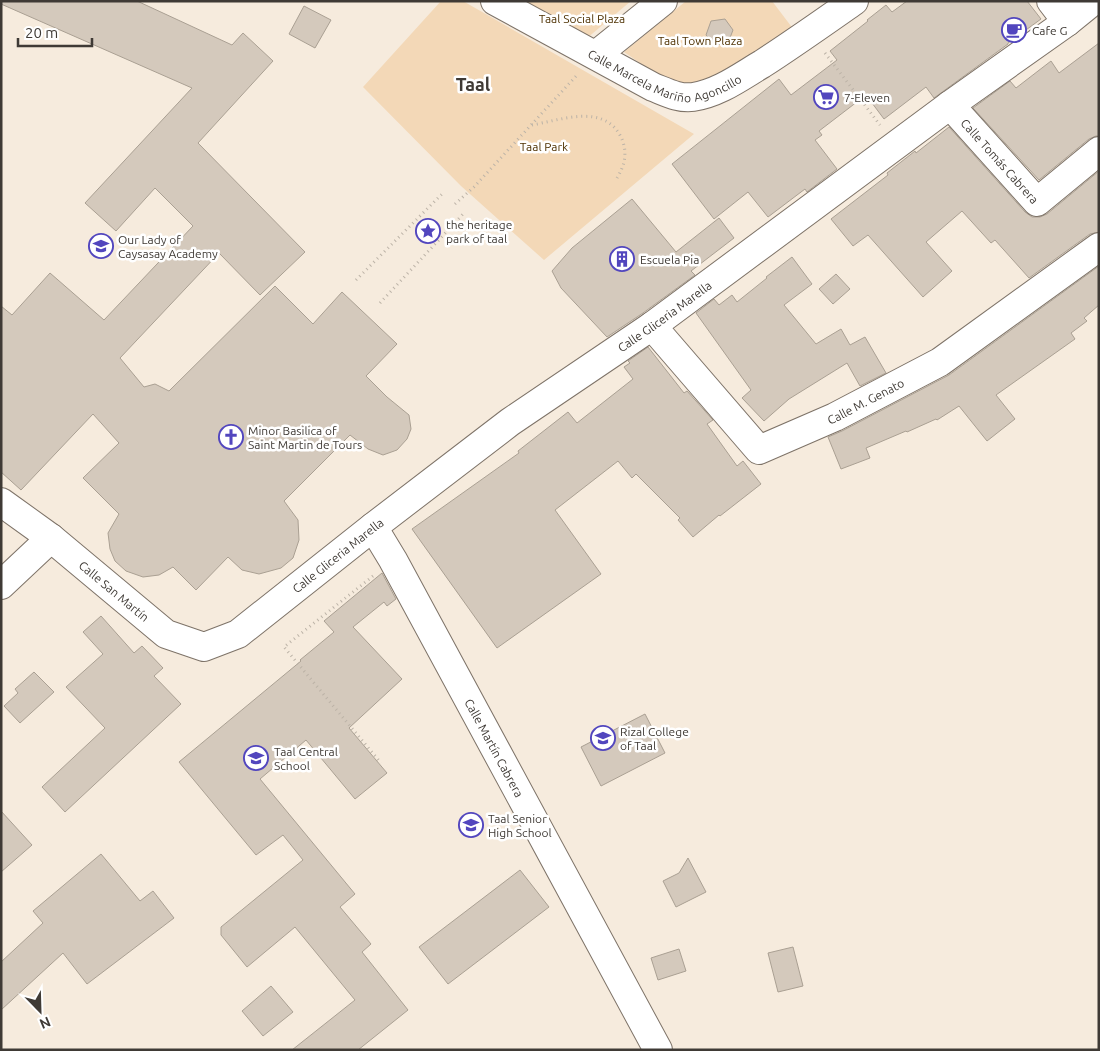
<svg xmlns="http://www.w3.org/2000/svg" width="1100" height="1051" viewBox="0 0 1100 1051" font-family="Ubuntu,sans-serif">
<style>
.green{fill:#f3d8b7}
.building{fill:#d4c9bc;stroke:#aaa093}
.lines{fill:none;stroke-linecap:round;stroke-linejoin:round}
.minor-casing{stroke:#7e7368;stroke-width:30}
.major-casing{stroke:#7e7368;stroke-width:30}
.path{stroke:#bcb3a7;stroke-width:3;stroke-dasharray:1 4;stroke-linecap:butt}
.minor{stroke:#fff;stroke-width:28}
.major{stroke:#fff;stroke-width:28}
.labels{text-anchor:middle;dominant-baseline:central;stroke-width:5;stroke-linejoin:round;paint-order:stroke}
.park-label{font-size:12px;fill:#4e3102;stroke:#fff}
.poi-label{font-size:12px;fill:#3f3a35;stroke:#fff;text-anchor:start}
.street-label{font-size:12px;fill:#3f3a35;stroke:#fff}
.district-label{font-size:18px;font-weight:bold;fill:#3f3a35;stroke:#fff}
</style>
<rect width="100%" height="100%" fill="#f6ebdd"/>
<!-- green -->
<path class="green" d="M441,1H463L694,134L544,260L461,186L363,87Z
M516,1H631L586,39Z
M686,1H772L794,30C767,47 709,90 677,83C661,79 639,62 624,52Z"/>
<!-- building -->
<path class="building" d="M1,1H137L232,45L243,33L273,61L198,143L305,252L260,295L219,253L120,358L144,387L155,384L169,391L275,286L313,324L342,292L397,344L366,376L387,397L409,415L411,429L407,439L397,450L383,455L368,449L350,435L284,501L298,520L299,540L293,558L281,568L259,574L242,570L228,557L196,590L173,567L159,575L143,577L126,571L115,561L110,549L108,533L119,514L83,478L119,443L93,414L21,490L1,472V306L12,315L50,273L104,320L193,226L155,188L116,231L85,203L192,88L1,4Z
M907,1H1027L1041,19L1008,43V44L934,98L926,87L884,119L866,95L819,131L822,135L815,140L837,169L807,192L805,189L768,217L748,192L714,219L672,164L779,79L791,95L837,60L830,51L868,21L867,20L886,5L892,12Z
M304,6L331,20L315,48L289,34Z
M725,19L733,30L728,43L715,45L706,35L711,21Z
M1099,43V136H1096L1089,139L1039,180L973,108L1010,81L1016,88L1051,61L1059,73Z
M949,127L1025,212L1032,217H1040L1047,214L1099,171V232L1090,234L1029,278L995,240L991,243L962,211L926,242L952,271L923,297L868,235L853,246L831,219L888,175L887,173L915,151L916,153Z
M632,199L676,252L719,218L734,238L691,271L695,275L643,313L607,337L561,288L552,271L572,248Z
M792,257L812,284L784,305L816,344L841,329L850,345L865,337L886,373L860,386L847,363L789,399L764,421L742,398L751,390L696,313L714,299L719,305L732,295L737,302L767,278L766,277Z
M1099,266V305L1084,318L1087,321L1071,333L1075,339L996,395L1015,419L987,441L959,406L937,420L936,419L907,432L906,431L866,448L870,458L841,469L828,437L842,431L949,375Z
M836,274L850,289L833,304L819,289Z
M648,347L684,393L687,391L713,420L707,424L737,466L743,461L761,484L720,516L719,515L693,537L678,520L680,518L636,474L632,478L618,461L555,510L601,574L497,648L412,529L519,453L518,451L568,412L577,423L633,379L624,367L630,363L628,361Z
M382,573L396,599L387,606L384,602L353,627L402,679L349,728L387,773L355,799L306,740L260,779L355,894L340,907L371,944L362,952L408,1010L358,1050H292L355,1000L295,927L247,967L221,935V927L303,860L283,835L256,855L179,762L301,661L300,660L334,632L324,621Z
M101,616L134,653L142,646L163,668L154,676L181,704L65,812L42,787L105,728L66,687L103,654L83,632Z
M34,672L54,692L20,723L4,706L18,693L15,689Z
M645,714L665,753L601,786L581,747Z
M1,811L32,845L1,872Z
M101,854L140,901L153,891L174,918L87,984L63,953L1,1010V962L43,923L33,911Z
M688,858L706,892L676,907L663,881L679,873Z
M520,870L549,907L448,984L419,947Z
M793,947L803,986L778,992L768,953Z
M679,949L686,971L658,980L651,958Z
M271,986L293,1012L263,1036L242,1011Z"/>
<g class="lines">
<defs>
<g id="minor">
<path d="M1051,1L1067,22"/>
<path d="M596,55L663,1"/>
<path id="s1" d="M950,105L1037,202L1099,151"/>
<path id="s2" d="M652,326L759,450L835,417L940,362L1099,247"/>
<path id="s3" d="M1,502L51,538L166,634L204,647L238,634L373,527L510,422L652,326L950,105L1067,22L1093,1"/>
<path id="s4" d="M373,527L393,560L658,1050"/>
<path d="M1,585L51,538"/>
</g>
<g id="major">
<path id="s5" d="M495,1L653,87C666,92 679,99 693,97C719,93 740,77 762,64C793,44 824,22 854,1"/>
</g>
</defs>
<!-- minor casing -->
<use href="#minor" class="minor-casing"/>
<!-- major casing -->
<use href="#major" class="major-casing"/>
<!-- path -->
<path class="path" d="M825,53L880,125
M532,125C561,120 604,103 621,137C628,152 625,165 617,178
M455,204L474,187L578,74
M356,280L442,194
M380,303L464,213
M373,576L284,647L381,763"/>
<!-- minor -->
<use href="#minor" class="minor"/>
<!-- major -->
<use href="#major" class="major"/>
</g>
<!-- icons -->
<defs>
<symbol id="cafe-ring" viewBox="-11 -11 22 22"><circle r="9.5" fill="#fff" stroke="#5246be" stroke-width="1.5"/><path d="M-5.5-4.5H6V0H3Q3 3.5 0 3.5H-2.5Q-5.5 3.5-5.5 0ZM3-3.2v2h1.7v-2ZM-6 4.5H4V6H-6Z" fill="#5246be"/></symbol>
<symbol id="supermarket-ring" viewBox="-11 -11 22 22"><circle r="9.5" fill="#fff" stroke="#5246be" stroke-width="1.5"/><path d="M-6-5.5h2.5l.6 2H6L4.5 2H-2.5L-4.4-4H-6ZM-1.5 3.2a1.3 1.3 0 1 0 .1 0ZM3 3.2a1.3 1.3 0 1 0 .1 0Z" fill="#5246be"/></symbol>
<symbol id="sight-ring" viewBox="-11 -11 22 22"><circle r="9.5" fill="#fff" stroke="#5246be" stroke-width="1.5"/><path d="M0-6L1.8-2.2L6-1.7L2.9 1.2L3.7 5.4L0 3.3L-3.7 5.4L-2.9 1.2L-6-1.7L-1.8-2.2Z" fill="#5246be"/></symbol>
<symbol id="school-ring" viewBox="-11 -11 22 22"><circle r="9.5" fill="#fff" stroke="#5246be" stroke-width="1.5"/><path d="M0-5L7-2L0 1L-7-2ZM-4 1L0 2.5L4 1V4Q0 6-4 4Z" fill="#5246be"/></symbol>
<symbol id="building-ring" viewBox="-11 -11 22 22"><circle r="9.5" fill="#fff" stroke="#5246be" stroke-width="1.5"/><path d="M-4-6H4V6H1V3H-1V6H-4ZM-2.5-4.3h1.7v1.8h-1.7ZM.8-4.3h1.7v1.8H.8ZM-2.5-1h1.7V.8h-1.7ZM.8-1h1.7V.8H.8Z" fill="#5246be"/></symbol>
<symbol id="church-ring" viewBox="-11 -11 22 22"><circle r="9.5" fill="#fff" stroke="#5246be" stroke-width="1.5"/><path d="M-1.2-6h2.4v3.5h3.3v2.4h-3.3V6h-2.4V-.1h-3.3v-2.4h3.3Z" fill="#5246be"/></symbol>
<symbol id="university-ring" viewBox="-11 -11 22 22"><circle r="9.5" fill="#fff" stroke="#5246be" stroke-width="1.5"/><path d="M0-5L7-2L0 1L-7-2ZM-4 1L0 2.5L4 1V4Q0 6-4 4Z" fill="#5246be"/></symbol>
</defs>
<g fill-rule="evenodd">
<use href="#cafe-ring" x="1000" y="16" width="28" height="28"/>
<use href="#supermarket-ring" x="812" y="83" width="28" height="28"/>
<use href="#sight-ring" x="414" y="217" width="28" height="28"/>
<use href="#school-ring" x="87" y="232" width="28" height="28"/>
<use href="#building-ring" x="608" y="245" width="28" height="28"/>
<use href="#church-ring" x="217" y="423" width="28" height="28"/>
<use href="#university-ring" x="589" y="724" width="28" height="28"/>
<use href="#school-ring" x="242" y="744" width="28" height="28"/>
<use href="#school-ring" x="457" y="811" width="28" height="28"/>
</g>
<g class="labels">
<!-- park labels -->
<g class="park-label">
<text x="582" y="18">Taal Social Plaza</text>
<text x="700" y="40">Taal Town Plaza</text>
<text x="544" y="146">Taal Park</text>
</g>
<!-- poi labels -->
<g class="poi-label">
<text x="1032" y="30">Cafe G</text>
<text x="844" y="97">7-Eleven</text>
<text x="446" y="224">the heritage<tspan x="446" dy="14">park of taal</tspan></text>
<text x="118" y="239">Our Lady of<tspan x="118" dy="14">Caysasay Academy</tspan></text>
<text x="640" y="259">Escuela Pia</text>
<text x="248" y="430">Minor Basilica of<tspan x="248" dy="14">Saint Martin de Tours</tspan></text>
<text x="620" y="731">Rizal College<tspan x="620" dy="14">of Taal</tspan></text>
<text x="274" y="751">Taal Central<tspan x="274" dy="14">School</tspan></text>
<text x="488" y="818">Taal Senior<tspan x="488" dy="14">High School</tspan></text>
</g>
<!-- street labels -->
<g class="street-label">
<text stroke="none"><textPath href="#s5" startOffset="190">Calle Marcela Mariño Agoncillo</textPath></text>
<text stroke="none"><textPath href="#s1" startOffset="75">Calle Tomás Cabrera</textPath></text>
<text stroke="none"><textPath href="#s3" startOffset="820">Calle Gliceria Marella</textPath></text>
<text stroke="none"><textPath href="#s2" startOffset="281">Calle M. Genato</textPath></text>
<text stroke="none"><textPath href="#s3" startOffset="415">Calle Gliceria Marella</textPath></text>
<text stroke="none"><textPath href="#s3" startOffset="144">Calle San Martín</textPath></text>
<text stroke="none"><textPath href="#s4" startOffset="252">Calle Martín Cabrera</textPath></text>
</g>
<!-- district labels -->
<g class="district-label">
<text x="473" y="84">Taal</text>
</g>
</g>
<!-- border -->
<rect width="1100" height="1051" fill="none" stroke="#3f3a35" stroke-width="5"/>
<!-- north arrow -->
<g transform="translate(40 1011) rotate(157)" stroke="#ffffff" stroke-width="4" paint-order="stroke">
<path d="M0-4L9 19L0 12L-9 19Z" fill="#3f3a35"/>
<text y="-8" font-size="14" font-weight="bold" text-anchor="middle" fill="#3f3a35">N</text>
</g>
<!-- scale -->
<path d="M18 38v8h74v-8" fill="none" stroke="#3f3a35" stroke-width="2.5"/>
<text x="25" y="38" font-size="15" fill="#3f3a35" stroke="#ffffff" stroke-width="4" paint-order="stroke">20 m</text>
</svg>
